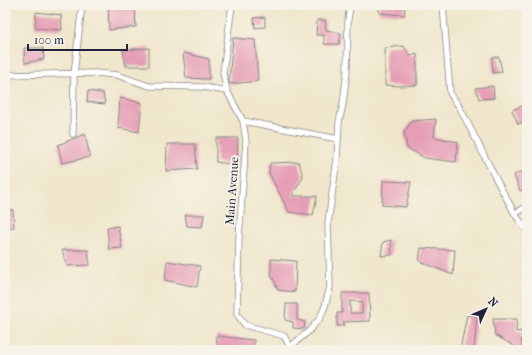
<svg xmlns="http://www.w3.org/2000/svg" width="532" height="355" font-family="'IM FELL French Canon',serif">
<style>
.building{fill:#e69eb6;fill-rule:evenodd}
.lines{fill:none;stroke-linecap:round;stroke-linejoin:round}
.street-casing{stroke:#888483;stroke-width:7}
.street{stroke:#fff;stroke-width:5.5}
.labels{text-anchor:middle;stroke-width:4;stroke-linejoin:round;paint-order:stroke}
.street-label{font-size:12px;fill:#22223b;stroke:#f7f3e8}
</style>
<rect width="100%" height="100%" fill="#f7f3e8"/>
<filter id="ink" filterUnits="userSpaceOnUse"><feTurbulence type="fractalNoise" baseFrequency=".025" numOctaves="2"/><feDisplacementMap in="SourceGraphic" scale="8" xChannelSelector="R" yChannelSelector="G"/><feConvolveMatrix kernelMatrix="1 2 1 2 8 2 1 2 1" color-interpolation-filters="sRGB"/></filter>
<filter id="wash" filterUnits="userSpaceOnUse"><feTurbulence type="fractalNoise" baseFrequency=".012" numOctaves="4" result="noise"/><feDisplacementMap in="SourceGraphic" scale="16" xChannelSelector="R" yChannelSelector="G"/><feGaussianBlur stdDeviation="0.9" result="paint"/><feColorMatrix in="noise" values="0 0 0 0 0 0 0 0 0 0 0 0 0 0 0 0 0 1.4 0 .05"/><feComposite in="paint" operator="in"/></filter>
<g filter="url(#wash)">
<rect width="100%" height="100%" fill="#efe6cb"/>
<g id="blocks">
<path class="building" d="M108,5H135L136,27L109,30Z
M379,5H404L405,15L379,13Z
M36,12L61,15L62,30L35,28Z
M265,17V27L255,28L254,18Z
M317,20H325L326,30L341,33L339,44H324V35H316Z
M233,38L255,40L258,81L230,84L229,81Z
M404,46L410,56L417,54V85L401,86L385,85V48Z
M24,48H43L44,59L25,63Z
M149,48V66H126L123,50Z
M183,53L209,59V79L186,78Z
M492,57H499L502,72L493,73Z
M493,86L494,98L479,99L475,88Z
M88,91L103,93L105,104L87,102Z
M120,98L142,103L139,132L118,128Z
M527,104V120L518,124L512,110Z
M436,119L434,137L458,142L456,162L425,158L407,148L404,132L412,121Z
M85,134L90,157L62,163L58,145Z
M216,138H238L237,165L216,162Z
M167,144H195L197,169L166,171Z
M299,162L303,177L292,196H317L313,215L289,212L269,173L270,163Z
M526,170L527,188L520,191L514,175Z
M383,181L411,182L406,207L382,205Z
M6,210H13L14,227L8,228Z
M185,215H204L202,227L187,226Z
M118,226L122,248L109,249L107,228Z
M391,240L392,255L381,256L383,242Z
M421,248L455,250L453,275L419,261Z
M62,250H88L90,265L67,266Z
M271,259L296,261L295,292L278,290L271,274Z
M167,261L200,266L197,287L165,280Z
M342,293H369L370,321L343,322L344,326H337V313H342ZM350,301L362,302V313H350Z
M286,304H297V320L305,322L304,329L293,328V322L285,320Z
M467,315H477L474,350H460Z
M493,319H517L516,332L522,331L521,350L495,335Z
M216,336L254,340V350H218Z"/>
</g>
</g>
<g filter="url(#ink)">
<use href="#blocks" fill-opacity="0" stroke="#888483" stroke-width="1"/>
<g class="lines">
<g class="street-casing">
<path id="street" d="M232,5L223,73L227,91L243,121L246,141L239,237L237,314L245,325L284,336L290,347V350
M443,5L450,93L460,108L496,179L515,214L527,231
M5,75L95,73L117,75L149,86L203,87L227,91
M243,121L338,139
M73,134L74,74L82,5
M515,214L527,206
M290,347L309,331L320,318L325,306L330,287L328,223L337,159L339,122L343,104L347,71L348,20L350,5"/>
</g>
<use href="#street" class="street"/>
</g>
</g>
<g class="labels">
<g class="street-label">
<text transform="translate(232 191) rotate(-86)" y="4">Main Avenue</text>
</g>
</g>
<rect width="532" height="355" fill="none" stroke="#f7f3e8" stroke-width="20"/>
<g transform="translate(486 309) rotate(46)" stroke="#f7f3e8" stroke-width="3" paint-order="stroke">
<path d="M0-3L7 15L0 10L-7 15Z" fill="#22223b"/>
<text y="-6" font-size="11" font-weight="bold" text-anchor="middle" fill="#22223b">N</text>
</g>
<path d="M28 44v6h99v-6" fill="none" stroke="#22223b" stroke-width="2"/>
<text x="34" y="44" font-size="12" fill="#22223b" stroke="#f7f3e8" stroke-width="3" paint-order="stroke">100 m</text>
</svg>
